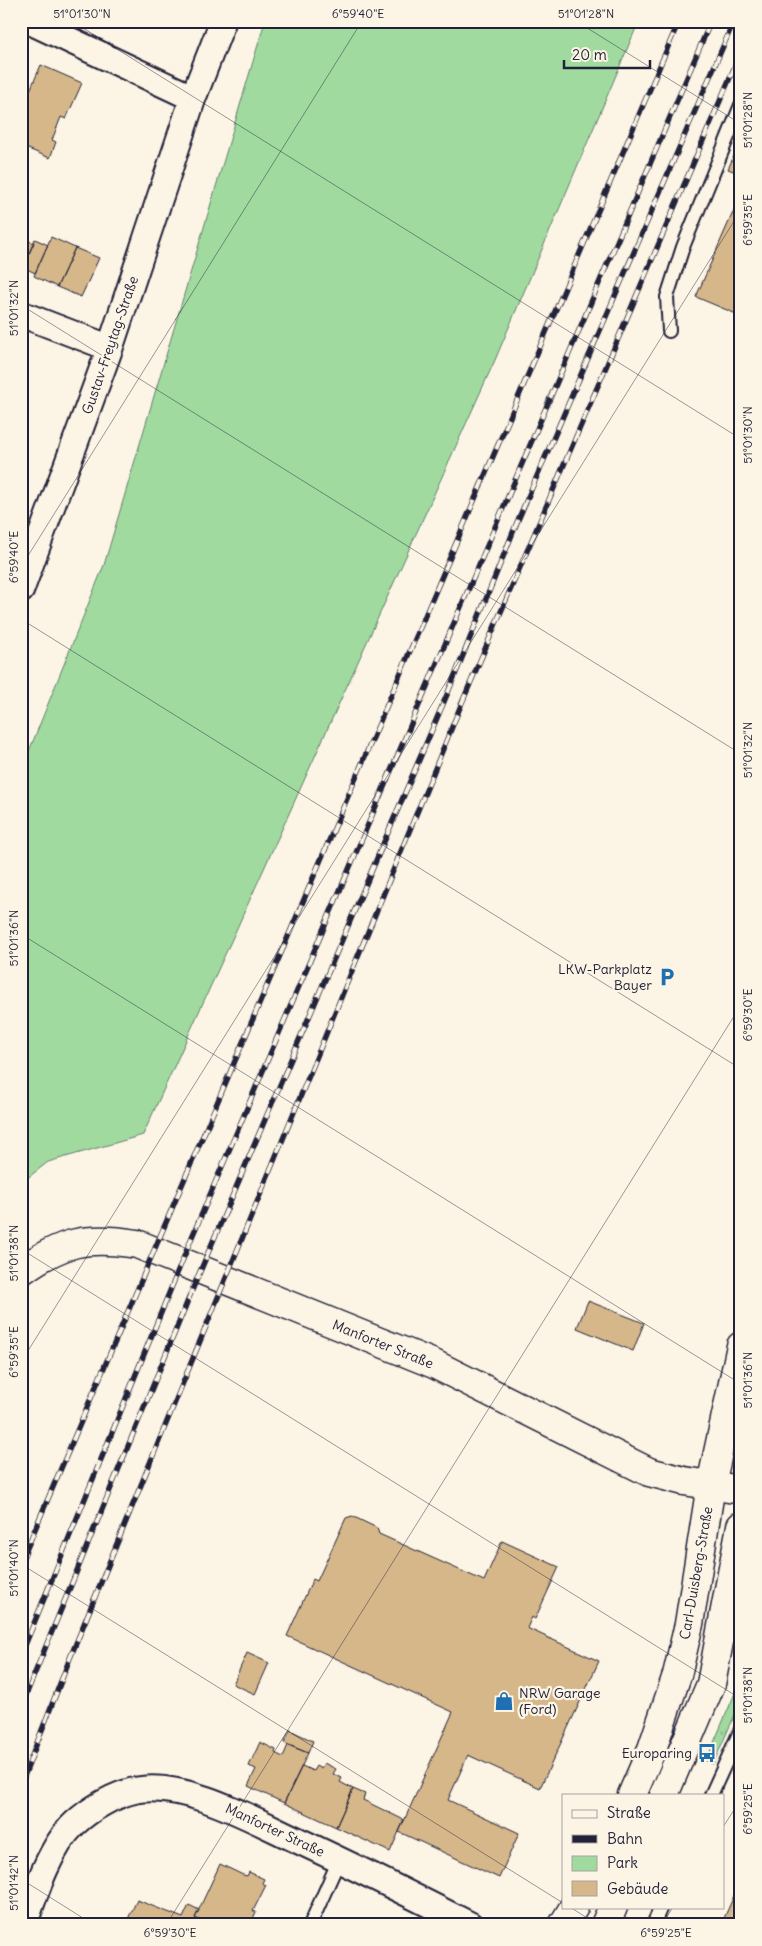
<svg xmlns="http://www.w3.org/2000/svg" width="762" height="1946" font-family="Delius,sans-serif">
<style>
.grass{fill:url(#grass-tufts);stroke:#627e6d}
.green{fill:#a1da9f;stroke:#627e6d}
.building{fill:#d6b789;stroke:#22223b}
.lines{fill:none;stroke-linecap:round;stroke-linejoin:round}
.service-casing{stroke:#22223b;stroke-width:16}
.minor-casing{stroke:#22223b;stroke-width:29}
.tertiary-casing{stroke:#22223b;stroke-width:31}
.service{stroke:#fcf5e5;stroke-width:12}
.minor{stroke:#fcf5e5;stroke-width:25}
.tertiary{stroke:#fcf5e5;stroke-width:28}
.rail-casing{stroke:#22223b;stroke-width:5.5}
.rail{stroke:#fcf5e5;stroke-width:4;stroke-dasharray:11;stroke-linecap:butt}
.ticks{fill:none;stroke:#22223b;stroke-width:1;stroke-opacity:0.45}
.labels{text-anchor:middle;stroke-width:4.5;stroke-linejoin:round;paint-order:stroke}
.street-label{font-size:14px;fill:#22223b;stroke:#fcf5e5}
.poi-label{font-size:14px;fill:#22223b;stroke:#fcf5e5;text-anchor:end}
.neatline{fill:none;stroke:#22223b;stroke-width:2}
.ticks-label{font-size:12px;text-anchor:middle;fill:#22223b}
</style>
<defs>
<pattern id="grass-tufts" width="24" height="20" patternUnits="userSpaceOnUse" patternTransform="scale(1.25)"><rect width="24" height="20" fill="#a1da9f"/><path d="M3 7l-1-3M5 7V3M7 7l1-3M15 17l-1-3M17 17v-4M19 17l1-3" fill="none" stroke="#8abb8a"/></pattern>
</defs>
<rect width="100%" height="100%" fill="#fcf5e5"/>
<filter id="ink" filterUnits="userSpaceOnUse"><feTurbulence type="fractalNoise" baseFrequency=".02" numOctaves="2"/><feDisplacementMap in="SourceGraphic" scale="10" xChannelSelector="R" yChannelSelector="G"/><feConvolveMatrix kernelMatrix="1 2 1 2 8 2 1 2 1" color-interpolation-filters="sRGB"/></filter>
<g filter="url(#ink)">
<path class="grass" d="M741,1679V1701L713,1764L706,1761Z"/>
<path class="green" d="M265,21H639L495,360L143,1135L48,1162L21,1183V771L104,565Z"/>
<path class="building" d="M21,48L27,50L21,63Z
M41,65L82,83L66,119L61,117L52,140L56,142L50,158L21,146V111Z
M741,140V174L728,169Z
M741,194V316L696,297Z
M21,227L26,229L21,239Z
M51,237L75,248L57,287L34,276Z
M21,238L34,243L21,271Z
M35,239L48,245L35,273L23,267Z
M75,248L99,258L81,297L57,287Z
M588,1301L644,1323L633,1351L577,1328Z
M352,1516L377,1528L379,1534L484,1581L502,1541L559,1567L535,1619L532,1617L527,1628L599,1661L540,1788L468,1755L448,1800L519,1833L499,1878L399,1832L453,1712L287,1636L313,1579L317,1581L346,1518Z
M247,1653L269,1663L255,1694L233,1684Z
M290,1730L313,1741L308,1753L284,1743Z
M260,1742L276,1750L275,1753L283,1757L288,1745L308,1753L284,1803L248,1786L256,1769L249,1766Z
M324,1763L336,1769L333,1774L342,1778L340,1782L353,1789L336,1827L284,1803L302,1766L313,1771L316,1766L321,1769Z
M353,1789L365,1794L363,1800L404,1820L390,1852L336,1827Z
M220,1864L243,1875L247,1876L249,1872L264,1879L262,1883L266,1885L253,1911L256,1912L250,1925H223L212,1920L209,1925L195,1918Z
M741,1880V1925H721Z
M137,1900L183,1918L189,1905L199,1910L195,1918L209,1925H131L126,1923Z
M212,1920L223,1925H209Z"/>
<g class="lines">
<g class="service-casing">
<path id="service" d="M669,331L667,297L683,247L741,105
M711,1795L741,1729
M310,1925L339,1860
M653,1925L661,1907"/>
</g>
<g class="minor-casing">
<path id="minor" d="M29,21L193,98
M21,314L110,348
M21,590L110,348L193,98L223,21
M24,1925C35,1893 50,1847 74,1824C90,1809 115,1794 137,1790C185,1781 254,1820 297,1840C355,1867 413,1896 470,1925"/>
</g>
<g class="tertiary-casing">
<path id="tertiary" d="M21,1271C62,1241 87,1236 137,1244L434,1364L649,1472L684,1481L741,1490
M632,1795L652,1749L677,1675L689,1624L711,1485L741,1346
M664,1795L711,1684L741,1526
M563,1925L574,1907
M605,1925L613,1907"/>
</g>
<use href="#service" class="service"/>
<use href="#minor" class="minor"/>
<use href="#tertiary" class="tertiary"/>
<g class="rail-casing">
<path id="rail" d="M21,1562L679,21
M21,1655L192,1237L711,21
M21,1707L193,1288L449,690L518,520L734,21
M21,1784L70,1658L461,705L741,52"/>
</g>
<use href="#rail" class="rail"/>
</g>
</g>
<path class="ticks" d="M72,21L741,439M576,21L741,124M21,305L741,754M21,567L362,21M21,619L741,1069M21,934L741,1384M21,1249L741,1699M21,1362L741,210M21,1564L563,1903M723,1827L741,1799M21,1879L94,1925M570,1907L598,1925M166,1925L741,1005M662,1925L673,1907"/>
<defs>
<g id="parking-bare" transform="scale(1.5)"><path d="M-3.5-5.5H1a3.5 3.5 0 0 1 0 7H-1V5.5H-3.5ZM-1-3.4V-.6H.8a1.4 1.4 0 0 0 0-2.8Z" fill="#1f6fb2" stroke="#fcf5e5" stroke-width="2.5" paint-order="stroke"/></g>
<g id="shop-bare" transform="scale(1.5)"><path d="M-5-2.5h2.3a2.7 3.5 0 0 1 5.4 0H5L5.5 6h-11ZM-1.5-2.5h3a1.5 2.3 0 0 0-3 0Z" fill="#1f6fb2" stroke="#fcf5e5" stroke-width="2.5" paint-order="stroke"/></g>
<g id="bus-bare" transform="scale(1.5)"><path d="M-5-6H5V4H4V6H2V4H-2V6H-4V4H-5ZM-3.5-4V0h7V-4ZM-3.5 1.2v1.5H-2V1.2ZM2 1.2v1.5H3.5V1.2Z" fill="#1f6fb2" stroke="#fcf5e5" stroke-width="2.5" paint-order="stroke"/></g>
</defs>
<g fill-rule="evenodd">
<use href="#parking-bare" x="667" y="977"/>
<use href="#shop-bare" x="504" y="1701"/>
<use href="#bus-bare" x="707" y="1753"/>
</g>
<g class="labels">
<g class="street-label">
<text transform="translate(110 345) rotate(-71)" y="5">Gustav-Freytag-Straße</text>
<text transform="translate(383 1344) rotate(22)" y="5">Manforter Straße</text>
<text transform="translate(696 1573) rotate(-80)" y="5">Carl-Duisberg-Straße</text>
<text transform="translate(275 1830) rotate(25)" y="5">Manforter Straße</text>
</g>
<g class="poi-label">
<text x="652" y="974">LKW-Parkplatz<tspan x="652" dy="16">Bayer</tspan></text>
<text x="519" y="1698" text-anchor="start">NRW Garage<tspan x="519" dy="16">(Ford)</tspan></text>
<text x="692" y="1758">Europaring</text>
</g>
</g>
<rect width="762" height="1946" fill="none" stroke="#fcf5e5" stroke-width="55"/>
<rect x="562" y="1794" width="162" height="115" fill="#fcf5e5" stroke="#a5a1a1"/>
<rect x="572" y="1810" width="25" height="8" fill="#fcf5e5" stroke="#a5a1a1"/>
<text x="607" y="1818" font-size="15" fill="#22223b">Straße</text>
<rect x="572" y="1835" width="25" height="8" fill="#22223b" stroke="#a5a1a1"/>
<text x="607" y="1844" font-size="15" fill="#22223b">Bahn</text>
<rect x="572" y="1856" width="25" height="15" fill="#a1da9f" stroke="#a5a1a1"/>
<text x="607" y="1868" font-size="15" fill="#22223b">Park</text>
<rect x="572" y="1881" width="25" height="15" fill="#d6b789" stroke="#a5a1a1"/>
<text x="607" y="1894" font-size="15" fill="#22223b">Gebäude</text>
<path d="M564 60v8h86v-8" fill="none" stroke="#22223b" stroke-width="2.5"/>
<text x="572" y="60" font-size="15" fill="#22223b" stroke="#fcf5e5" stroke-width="4" paint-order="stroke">20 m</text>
<rect x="28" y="28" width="706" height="1890" class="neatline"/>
<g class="ticks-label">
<text x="82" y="18">51°01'30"N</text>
<text x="358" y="18">6°59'40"E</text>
<text x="586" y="18">51°01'28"N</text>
<text transform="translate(748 120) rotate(-90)" y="4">51°01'28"N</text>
<text transform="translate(748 220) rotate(-90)" y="4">6°59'35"E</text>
<text transform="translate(14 308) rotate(-90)" y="4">51°01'32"N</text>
<text transform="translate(748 435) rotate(-90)" y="4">51°01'30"N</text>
<text transform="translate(14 557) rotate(-90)" y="4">6°59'40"E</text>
<text transform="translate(748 750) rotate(-90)" y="4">51°01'32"N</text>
<text transform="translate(14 938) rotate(-90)" y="4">51°01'36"N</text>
<text transform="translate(748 1015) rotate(-90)" y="4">6°59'30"E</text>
<text transform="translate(14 1253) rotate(-90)" y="4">51°01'38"N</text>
<text transform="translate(14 1352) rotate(-90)" y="4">6°59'35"E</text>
<text transform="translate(748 1380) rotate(-90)" y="4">51°01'36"N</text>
<text transform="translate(14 1568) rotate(-90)" y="4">51°01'40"N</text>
<text transform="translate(748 1695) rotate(-90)" y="4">51°01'38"N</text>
<text transform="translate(748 1809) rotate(-90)" y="4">6°59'25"E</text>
<text transform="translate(14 1883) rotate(-90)" y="4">51°01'42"N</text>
<text x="170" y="1937">6°59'30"E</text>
<text x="666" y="1937">6°59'25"E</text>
</g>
</svg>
